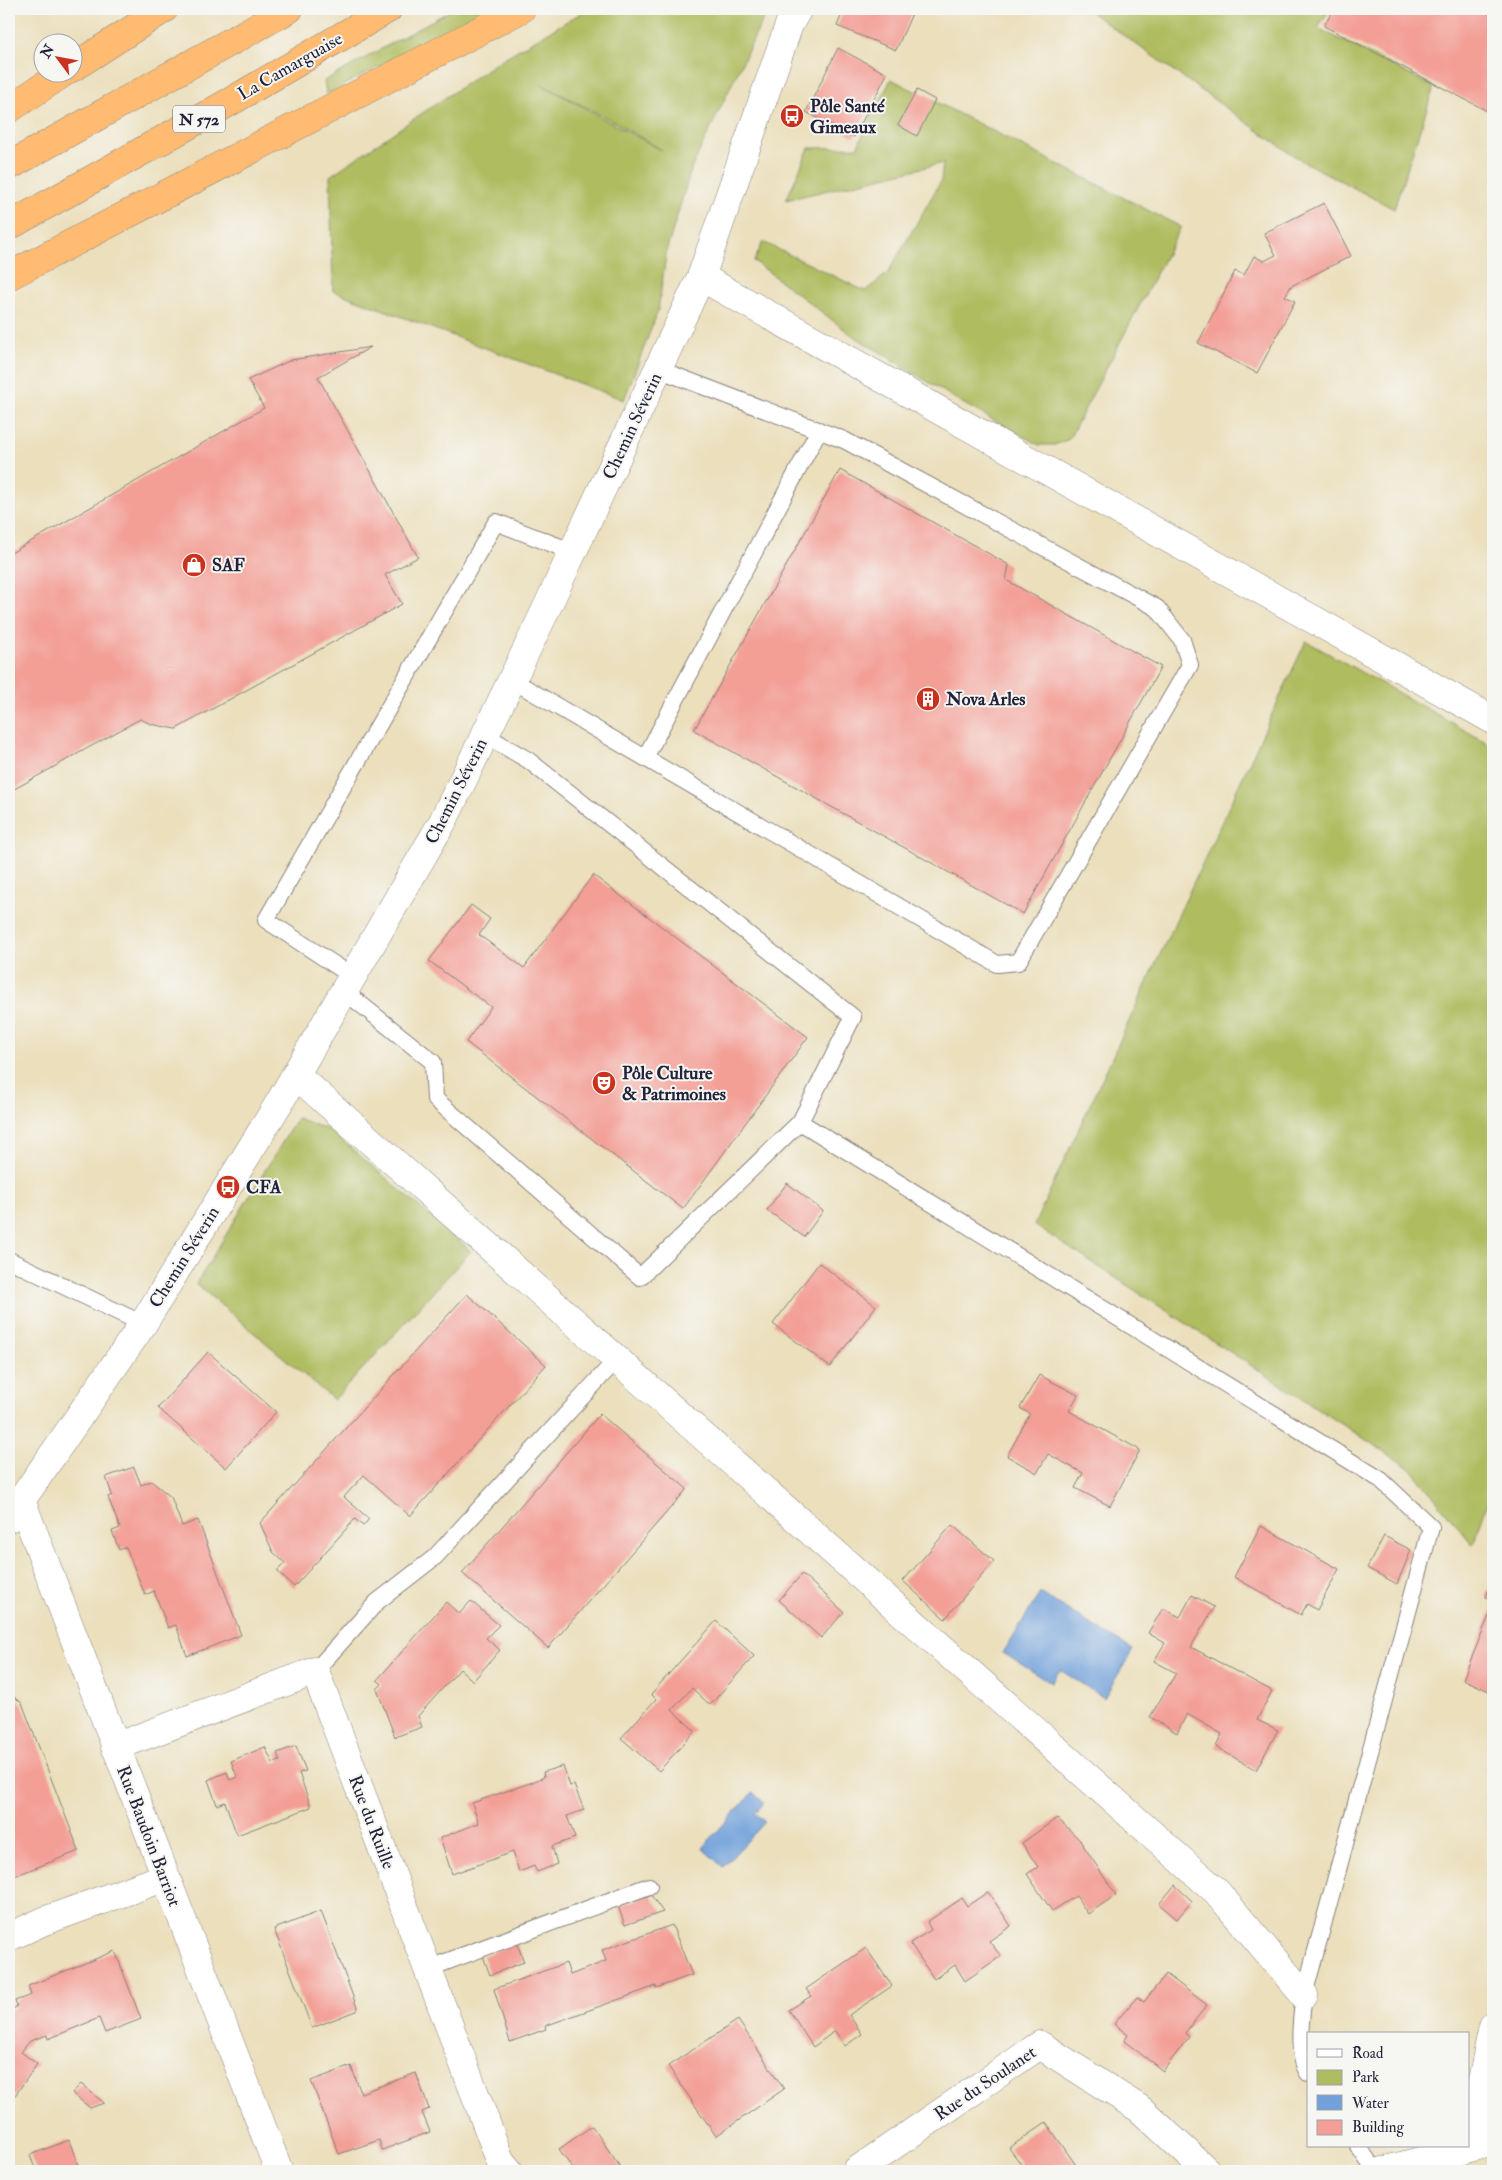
<svg xmlns="http://www.w3.org/2000/svg" width="1502" height="2180" font-family="'IM FELL Double Pica',serif">
<style>
.green{fill:#afbc5f;stroke:#686f4d;fill-rule:evenodd}
.water{fill:#71a0da;stroke:#4a618a}
.building{fill:#f39f96}
.lines{fill:none;stroke-linecap:round;stroke-linejoin:round}
.service-casing{stroke:#86807c;stroke-width:18}
.minor-casing{stroke:#86807c;stroke-width:29}
.trunk-casing{stroke:#86807c;stroke-width:29}
.service{stroke:#fff;stroke-width:16}
.minor{stroke:#fff;stroke-width:28}
.trunk{stroke:#ffbb71;stroke-width:28}
.labels{text-anchor:middle;stroke-width:4;stroke-linejoin:round;paint-order:stroke}
.shield{fill:#f6f6f2;stroke:#626272;stroke-width:1}
.shield-label{font-size:16px;font-weight:bold;fill:#22223b}
.street-label{font-size:18px;fill:#22223b;stroke:#f6f6f2}
.poi-label{font-size:18px;font-weight:bold;fill:#22223b;stroke:#f6f6f2;text-anchor:start}
</style>
<rect width="100%" height="100%" fill="#f6f6f2"/>
<filter id="ink" filterUnits="userSpaceOnUse"><feTurbulence type="fractalNoise" baseFrequency=".02" numOctaves="2"/><feDisplacementMap in="SourceGraphic" scale="10" xChannelSelector="R" yChannelSelector="G"/><feConvolveMatrix kernelMatrix="1 2 1 2 8 2 1 2 1" color-interpolation-filters="sRGB"/></filter>
<filter id="wash" filterUnits="userSpaceOnUse"><feTurbulence type="fractalNoise" baseFrequency=".0096" numOctaves="4" result="noise"/><feDisplacementMap in="SourceGraphic" scale="20" xChannelSelector="R" yChannelSelector="G"/><feGaussianBlur stdDeviation="1.12" result="paint"/><feColorMatrix in="noise" values="0 0 0 0 0 0 0 0 0 0 0 0 0 0 0 0 0 1.4 0 .05"/><feComposite in="paint" operator="in"/></filter>
<g filter="url(#wash)">
<rect width="100%" height="100%" fill="#ebdfbc"/>
<path class="green" d="M453,9H491L326,94L324,81Z
M588,9H768L692,167L667,249L658,311L624,400L333,291L330,176L499,61ZM541,84L611,120L662,150H661Z
M1086,9H1330L1318,28L1434,87L1394,209L1297,158Z
M891,79L1181,227L1069,439L1055,445H1039L964,404L852,335L754,261L763,242L865,291L888,273L941,181L943,163L786,200L809,148L857,147Z
M1306,641L1493,746V1487L1473,1545L1411,1469L1034,1225Z
M297,1118L331,1131L471,1251L334,1400L196,1284Z"/>
<path class="water" d="M1040,1593L1133,1650L1104,1698L1060,1670L1051,1683L1003,1653Z
M753,1792L764,1803L755,1813L765,1822L723,1867L702,1848Z"/>
<g id="blocks">
<path class="building" d="M844,9H914L896,50L837,26Z
M1334,9H1479L1493,16V114L1324,26Z
M838,48L887,74L854,137L806,112Z
M917,90L935,100L917,136L898,125Z
M1324,203L1351,256L1291,286L1285,296L1295,301L1257,373L1198,343L1235,271L1244,275L1254,256L1264,261L1276,255L1264,233Z
M371,347L318,377L418,557L385,575L402,604L176,729L151,724L140,719L9,792V554L264,408L248,380L291,360Z
M840,470L1009,565L1006,580L1161,667L1023,914L694,730Z
M593,875L808,1037L683,1209L466,1042L491,1007L429,961L471,905L490,919L479,935L524,968Z
M787,1183L823,1211L804,1237L767,1210Z
M819,1263L876,1306L830,1367L773,1324Z
M467,1294L546,1365L410,1516L364,1475L344,1497L369,1519L363,1526L355,1519L294,1587L277,1571L285,1563L273,1552L260,1523Z
M208,1352L276,1412L226,1468L158,1408Z
M1039,1375L1078,1395L1069,1411L1140,1450L1110,1506L1075,1488L1083,1473L1048,1454L1037,1473L1007,1456L1030,1414L1020,1408Z
M600,1414L687,1489L548,1648L462,1573Z
M134,1467L141,1485L151,1481L171,1497L182,1526L198,1520L241,1635L187,1656L176,1625L168,1628L154,1591L145,1595L126,1547L119,1550L112,1531L120,1528L108,1497L112,1495L106,1477Z
M952,1525L994,1561L945,1619L903,1581Z
M1261,1526L1339,1569L1317,1610L1307,1604L1301,1615L1234,1577Z
M1384,1536L1411,1550L1397,1584L1367,1568Z
M802,1574L844,1612L821,1638L779,1600Z
M1493,1579V1600L1486,1597Z
M1192,1595L1214,1607L1191,1647L1272,1691L1257,1720L1278,1730L1256,1770L1216,1747L1222,1734L1187,1714L1177,1733L1150,1717L1176,1673L1154,1661L1165,1643L1148,1633L1163,1608L1180,1617Z
M471,1601L499,1625L486,1638L500,1650L473,1681L460,1669L418,1716L422,1727L395,1737L377,1689L382,1684L377,1680L446,1602L459,1614Z
M1493,1606V1693L1463,1679Z
M716,1621L754,1656L710,1705L692,1688L672,1710L695,1731L659,1771L621,1738L656,1699L651,1694Z
M9,1693L22,1703L79,1851L9,1878Z
M296,1746L306,1771L299,1773L311,1807L237,1835L225,1802L217,1805L208,1780L227,1772L230,1780L237,1777L231,1761L265,1747L273,1763L280,1761L277,1753Z
M563,1766L570,1786L574,1785L584,1810L567,1816L575,1838L552,1846L557,1864L537,1872L534,1866L519,1872L513,1852L452,1874L440,1838L479,1823L472,1803L530,1783L544,1777L543,1772Z
M1057,1818L1079,1839L1116,1895L1088,1914L1076,1896L1052,1911L1027,1874L1038,1867L1022,1843Z
M1175,1885L1192,1901L1177,1919L1159,1904Z
M988,1892L1011,1926L989,1941L1001,1956L965,1981L955,1965L934,1979L910,1943L931,1930L927,1922L962,1898L967,1906Z
M651,1895L663,1912L625,1925L618,1906Z
M321,1911L358,2010L312,2028L274,1929Z
M672,1925L692,1975L656,1988V1986L545,2026L546,2029L510,2042L494,1989L566,1963L570,1975L606,1961L602,1950Z
M517,1943L524,1962L490,1975L483,1956Z
M866,1948L892,1986L849,2015L862,2034L845,2046L835,2031L813,2047L789,2010L811,1996L806,1989Z
M115,1951L141,2019L105,2033L99,2018L48,2039L47,2035L30,2041L21,2052L37,2064L9,2104V2010L17,2007L15,2001L31,1995L28,1986Z
M1166,1974L1207,2005L1185,2033L1189,2037L1163,2071L1124,2041L1128,2035L1114,2024L1137,1997L1144,2002Z
M738,2020L784,2089L716,2136L668,2066Z
M351,2066L361,2093L416,2073L429,2109L422,2112L430,2132L382,2150L379,2140L339,2154L311,2081Z
M81,2084L104,2103L90,2108L72,2093Z
M1046,2122L1080,2171H1010L1021,2164L1009,2148Z
M592,2126L623,2171H574L559,2149Z
M69,2140L80,2171H36L30,2155Z"/>
</g>
</g>
<g filter="url(#ink)">
<use href="#blocks" fill-opacity="0" stroke="#86807c" stroke-width="1"/>
<g class="lines">
<g class="service-casing">
<path id="service" d="M512,680L997,964L1018,962L1190,665L1182,640L1157,608L844,440L658,369
M485,735L528,760L853,1017L800,1122L1381,1480L1431,1527L1304,1995C1301,2017 1296,2055 1308,2073
M646,756L819,430
M352,976L266,920L496,522L573,552
M344,991L433,1062L435,1099L640,1277L800,1122
M9,1260L143,1324
M315,1671L377,1602L435,1557L617,1359
M427,1969L649,1886
M1358,2146L1375,2171"/>
</g>
<g class="minor-casing">
<path id="minor" d="M701,277L1493,720
M296,1075L1216,1891L1304,1995
M21,1500L279,2171
M9,1518L143,1324L279,1103L443,821L541,620L701,277L789,25L798,9
M115,1747L315,1671L500,2160L509,2171
M9,1937L44,1921L166,1877
M1483,2144L1479,2095L1493,2026
M856,2171L1040,2045L1140,2109L1207,2171
M1382,2171L1493,2142"/>
</g>
<g class="trunk-casing">
<path id="trunk" d="M72,68L164,9
M9,109L65,72
M9,166L289,9
M9,226L235,99L388,9
M9,276L521,9"/>
</g>
<use href="#service" class="service"/>
<use href="#minor" class="minor"/>
<use href="#trunk" class="trunk"/>
</g>
</g>
<defs>
<g id="bus-disc" transform="scale(1.25)"><circle r="9.5" fill="#c8321e" stroke="#f6f6f2"/><path d="M-5-6H5V4H4V6H2V4H-2V6H-4V4H-5ZM-3.5-4V0h7V-4ZM-3.5 1.2v1.5H-2V1.2ZM2 1.2v1.5H3.5V1.2Z" fill="#fff"/></g>
<g id="shop-disc" transform="scale(1.25)"><circle r="9.5" fill="#c8321e" stroke="#f6f6f2"/><path d="M-5-2.5h2.3a2.7 3.5 0 0 1 5.4 0H5L5.5 6h-11ZM-1.5-2.5h3a1.5 2.3 0 0 0-3 0Z" fill="#fff"/></g>
<g id="building-disc" transform="scale(1.25)"><circle r="9.5" fill="#c8321e" stroke="#f6f6f2"/><path d="M-4-6H4V6H1V3H-1V6H-4ZM-2.5-4.3h1.7v1.8h-1.7ZM.8-4.3h1.7v1.8H.8ZM-2.5-1h1.7V.8h-1.7ZM.8-1h1.7V.8H.8Z" fill="#fff"/></g>
<g id="theatre-disc" transform="scale(1.25)"><circle r="9.5" fill="#c8321e" stroke="#f6f6f2"/><path d="M-5-5.5Q0-4 5-5.5V0Q5 5 0 6Q-5 5-5 0ZM-3.3-2.5H-1v1.5H-3.3ZM1-2.5H3.3v1.5H1ZM-2.8 1Q0 5.5 2.8 1Z" fill="#fff"/></g>
</defs>
<g fill-rule="evenodd">
<use href="#bus-disc" x="792" y="116"/>
<use href="#shop-disc" x="194" y="565"/>
<use href="#building-disc" x="928" y="699"/>
<use href="#theatre-disc" x="604" y="1083"/>
<use href="#bus-disc" x="228" y="1187"/>
</g>
<g class="labels">
<rect class="shield" x="173" y="105.5" width="52" height="27" rx="4"/>
<g class="shield-label">
<text x="199" y="125">N 572</text>
</g>
<g class="street-label">
<text transform="translate(290 66) rotate(-30)" y="6">La Camarguaise</text>
<text transform="translate(632 426) rotate(-65)" y="6">Chemin Séverin</text>
<text transform="translate(456 791) rotate(-63)" y="6">Chemin Séverin</text>
<text transform="translate(184 1257) rotate(-58)" y="6">Chemin Séverin</text>
<text transform="translate(372 1822) rotate(69)" y="6">Rue du Ruille</text>
<text transform="translate(149 1836) rotate(69)" y="6">Rue Baudoin Barriot</text>
<text transform="translate(985 2083) rotate(-34)" y="6">Rue du Soulanet</text>
</g>
<g class="poi-label">
<text x="810" y="112">Pôle Santé<tspan x="810" dy="21">Gimeaux</tspan></text>
<text x="212" y="571">SAF</text>
<text x="946" y="705">Nova Arles</text>
<text x="622" y="1079">Pôle Culture<tspan x="622" dy="21">&amp; Patrimoines</tspan></text>
<text x="246" y="1193">CFA</text>
</g>
</g>
<rect width="1502" height="2180" fill="none" stroke="#f6f6f2" stroke-width="30"/>
<rect x="1307" y="2032" width="162" height="115" fill="#f6f6f2" stroke="#a1a1a9"/>
<rect x="1317" y="2049" width="25" height="8" fill="#ffffff" stroke="#a1a1a9"/>
<text x="1352" y="2058" font-size="15" fill="#22223b">Road</text>
<rect x="1317" y="2070" width="25" height="15" fill="#afbc5f" stroke="#a1a1a9"/>
<text x="1352" y="2082" font-size="15" fill="#22223b">Park</text>
<rect x="1317" y="2095" width="25" height="15" fill="#71a0da" stroke="#a1a1a9"/>
<text x="1352" y="2108" font-size="15" fill="#22223b">Water</text>
<rect x="1317" y="2120" width="25" height="15" fill="#f39f96" stroke="#a1a1a9"/>
<text x="1352" y="2132" font-size="15" fill="#22223b">Building</text>
<g transform="translate(58 58) rotate(302)"><circle r="24" fill="#f6f6f2" stroke="#a1a1a9"/>
<path d="M0-4L9 19L0 12L-9 19Z" fill="#c8321e"/>
<text y="-8" font-size="14" font-weight="bold" text-anchor="middle" fill="#22223b">N</text>
</g>
</svg>
